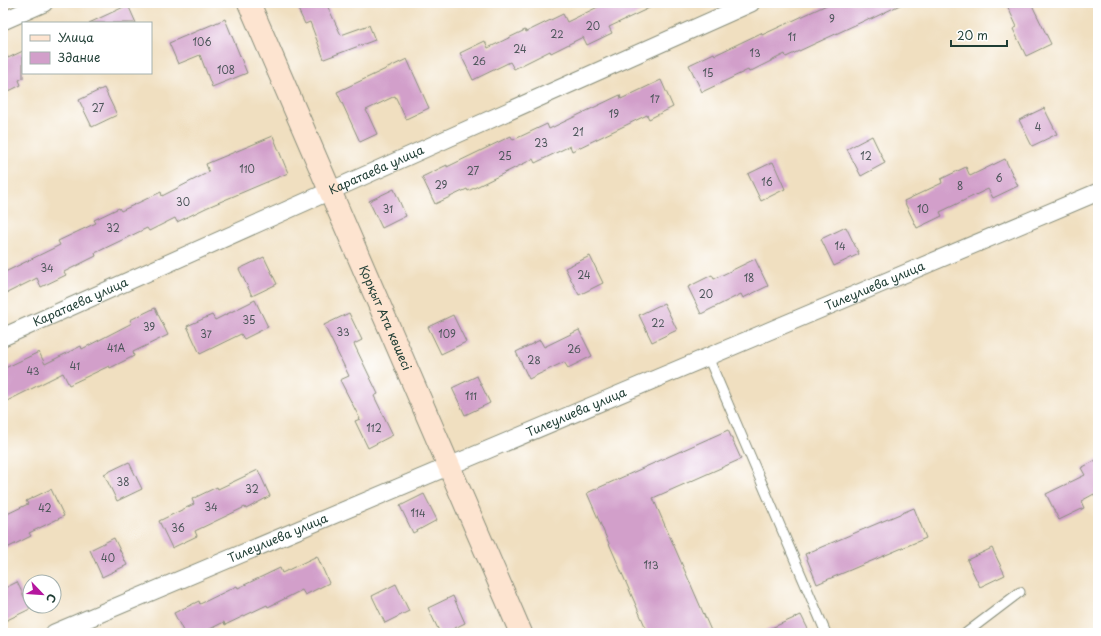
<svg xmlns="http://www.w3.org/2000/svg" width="1101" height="636" font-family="'Playpen Sans',sans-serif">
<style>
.building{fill:#d29fca}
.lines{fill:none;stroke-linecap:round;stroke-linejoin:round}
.lane-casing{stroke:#888e7a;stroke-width:11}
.street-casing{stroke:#888e7a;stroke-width:19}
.secondary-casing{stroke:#888e7a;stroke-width:24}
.lane{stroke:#fff;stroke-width:9}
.street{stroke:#fff;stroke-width:17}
.secondary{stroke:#fde4d0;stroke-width:22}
.labels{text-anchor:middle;stroke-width:3;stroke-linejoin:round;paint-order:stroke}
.number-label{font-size:10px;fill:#4c565a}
.street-label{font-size:12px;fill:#1f3d34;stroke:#fff}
</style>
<rect width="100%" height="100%" fill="#fff"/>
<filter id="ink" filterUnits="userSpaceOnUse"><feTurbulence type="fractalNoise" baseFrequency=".025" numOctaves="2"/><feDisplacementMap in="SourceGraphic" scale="8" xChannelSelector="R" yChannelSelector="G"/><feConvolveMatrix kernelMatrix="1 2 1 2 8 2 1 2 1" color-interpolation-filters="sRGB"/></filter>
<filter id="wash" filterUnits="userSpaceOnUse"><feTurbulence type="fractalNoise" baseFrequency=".012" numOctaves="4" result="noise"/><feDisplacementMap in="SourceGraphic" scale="16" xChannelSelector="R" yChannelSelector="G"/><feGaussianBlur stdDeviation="0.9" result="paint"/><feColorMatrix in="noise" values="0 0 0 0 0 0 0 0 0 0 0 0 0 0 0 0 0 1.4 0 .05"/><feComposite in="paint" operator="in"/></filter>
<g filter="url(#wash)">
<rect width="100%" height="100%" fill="#f0dfc0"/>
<g id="blocks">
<path class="building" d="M295,3H326L341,35L369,25L375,40L324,59L310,22L305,24Z
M606,3H660L609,27L612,33L587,45L583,37L551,53L550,51L514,69L510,62L473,80L460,53L485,41L488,48L525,30L526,32L563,14L567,22Z
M831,3H904L869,20L868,19L786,57L785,54L749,72L748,70L702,92L689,65L714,53L715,55L761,33L762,35Z
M1006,3H1031L1051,44L1026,56L1013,29L1017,27Z
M128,5L136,23H89Z
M225,19L247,73L212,87L200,55L178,64L169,43Z
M3,47L8,58L23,51V78L19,80L21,85L3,94Z
M407,59L429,108L406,119L395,96L366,110L377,134L360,142L337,92Z
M661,80L673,107L649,119L647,115L572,151L570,146L535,163L533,159L468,191L467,189L435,204L422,177L447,165V167L511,136L513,140L547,124L549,129L620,95L621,99Z
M104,88L117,115L92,127L79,100Z
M1044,108L1057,134L1032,146L1019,120Z
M273,136L288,173L208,207L177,222L175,218L149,231L147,228L95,253L96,256L64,272L66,275L41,287L37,278L3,295V273L60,245L58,241L96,223L94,220L119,208L121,211L161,192L162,196L209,172L206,164Z
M872,136L885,163L861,176L847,149Z
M1005,159L1018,186L993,198L988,189L940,212L942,216L917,228L904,201L942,183L941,179L966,167L970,176Z
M773,162L785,189L761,201L748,174Z
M394,189L406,216L382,228L369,201Z
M846,227L859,254L834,266L821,239Z
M590,256L603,283L579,295L565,268Z
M264,257L277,284L252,296L239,269Z
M755,259L768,286L743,298L741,294L701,314L688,287L712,275L714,279Z
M255,300L268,327L244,339L241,334L200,354L187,326L212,315L215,320Z
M664,303L677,330L652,342L639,315Z
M155,308L168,335L133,352L134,356L110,368L109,366L69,385L63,373L3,403V369L39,352L45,364L81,346L82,349L132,323L130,320Z
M349,313L362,340L354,344L378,394L374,396L393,435L368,448L355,421L360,419L340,380L349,376L324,325Z
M453,315L466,342L441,354L428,327Z
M579,330L592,356L568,368L564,362L529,379L516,352L540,340L544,347Z
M477,376L490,403L465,415L452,388Z
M728,430L741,459L653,498L712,633H648L587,493Z
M1098,459V503L1094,494L1081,501L1084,508L1059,520L1046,494L1085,475L1081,468Z
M129,462L142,489L117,501L104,474Z
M258,470L270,496L246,509L245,507L195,531L197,536L172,548L159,521L194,504L192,499L217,487L218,489Z
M51,489L64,516L29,533L31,536L3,550V516L28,504L26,501Z
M424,494L437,520L413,533L400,506Z
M914,508L926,538L817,584L805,554Z
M114,538L127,565L102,577L90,550Z
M992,548L1005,575L980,587L967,560Z
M317,556L329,583L305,595L302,590L268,607L267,605L225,625L224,622L202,633H184L174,613L199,601L200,604L237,586L238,588L280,568L282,573Z
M17,582L30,609L3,622V589Z
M396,584L409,611L385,623L372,596Z
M453,596L465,623L445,633H440L428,608Z
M801,615L810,633H760Z"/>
</g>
</g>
<g filter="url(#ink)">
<use href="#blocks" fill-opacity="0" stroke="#888e7a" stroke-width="1"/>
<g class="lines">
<g class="lane-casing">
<path id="lane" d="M708,357L826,633
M966,633L1020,592"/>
</g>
<g class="street-casing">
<g id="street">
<path d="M3,21L44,3"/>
<path id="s1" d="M3,337L751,3"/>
<path id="s2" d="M54,633L1098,192"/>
</g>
</g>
<g class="secondary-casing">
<g id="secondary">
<path id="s3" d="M249,3L521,633"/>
</g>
</g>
<use href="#lane" class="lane"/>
<use href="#street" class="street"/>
<use href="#secondary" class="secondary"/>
</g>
</g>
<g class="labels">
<g class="number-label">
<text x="832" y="23">9</text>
<text x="593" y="30">20</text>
<text x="557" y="38">22</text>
<text x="792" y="41">11</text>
<text x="202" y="46">106</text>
<text x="520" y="53">24</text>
<text x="755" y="57">13</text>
<text x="479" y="65">26</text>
<text x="226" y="74">108</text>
<text x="708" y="77">15</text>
<text x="655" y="103">17</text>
<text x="98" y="112">27</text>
<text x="614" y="118">19</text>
<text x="1038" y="131">4</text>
<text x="578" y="136">21</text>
<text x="541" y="147">23</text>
<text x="505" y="160">25</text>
<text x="866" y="160">12</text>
<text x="247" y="173">110</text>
<text x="473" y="175">27</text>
<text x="999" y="182">6</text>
<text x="767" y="186">16</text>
<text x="441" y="189">29</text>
<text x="960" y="190">8</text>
<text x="183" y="206">30</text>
<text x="388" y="213">31</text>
<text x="923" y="213">10</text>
<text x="113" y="232">32</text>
<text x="840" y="250">14</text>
<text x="47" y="272">34</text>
<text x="584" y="279">24</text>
<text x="749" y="282">18</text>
<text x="706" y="298">20</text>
<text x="249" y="324">35</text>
<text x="658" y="327">22</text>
<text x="149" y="331">39</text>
<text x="343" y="336">33</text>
<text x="206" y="338">37</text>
<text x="447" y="338">109</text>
<text x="116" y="352">41А</text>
<text x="574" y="353">26</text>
<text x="534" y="364">28</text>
<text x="75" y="370">41</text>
<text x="33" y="375">43</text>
<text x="471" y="400">111</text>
<text x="374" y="432">112</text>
<text x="123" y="486">38</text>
<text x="252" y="493">32</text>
<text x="211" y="511">34</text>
<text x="45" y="512">42</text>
<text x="418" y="517">114</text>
<text x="178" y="532">36</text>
<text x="108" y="562">40</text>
<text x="651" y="569">113</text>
</g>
<g class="street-label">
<text dy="4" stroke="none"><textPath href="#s1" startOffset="409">Каратаева улица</textPath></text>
<text dy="4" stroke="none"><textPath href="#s2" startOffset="891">Тилеулиева улица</textPath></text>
<text dy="4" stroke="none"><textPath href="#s1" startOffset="85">Каратаева улица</textPath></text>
<text dy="4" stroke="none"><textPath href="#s3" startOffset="343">Қорқыт Ата көшесі</textPath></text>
<text dy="4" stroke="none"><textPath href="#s2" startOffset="567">Тилеулиева улица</textPath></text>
<text dy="4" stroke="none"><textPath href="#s2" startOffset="243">Тилеулиева улица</textPath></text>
</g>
</g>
<rect width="1101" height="636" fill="none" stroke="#fff" stroke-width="16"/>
<rect x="22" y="22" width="130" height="52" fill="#ffffff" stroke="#a5b1ae"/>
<rect x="30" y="35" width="20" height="6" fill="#fde4d0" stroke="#a5b1ae"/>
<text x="58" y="42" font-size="12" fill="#1f3d34">Улица</text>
<rect x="30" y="52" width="20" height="12" fill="#d29fca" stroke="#a5b1ae"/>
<text x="58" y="62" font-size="12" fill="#1f3d34">Здание</text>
<g transform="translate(42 594) rotate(115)"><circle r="19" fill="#ffffff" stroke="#a5b1ae"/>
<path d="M0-3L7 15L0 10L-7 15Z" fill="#b5179e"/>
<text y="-6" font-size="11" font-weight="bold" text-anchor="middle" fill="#1f3d34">С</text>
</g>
<path d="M951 40v6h56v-6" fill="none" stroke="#1f3d34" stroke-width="2"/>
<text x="957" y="40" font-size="12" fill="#1f3d34" stroke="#ffffff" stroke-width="3" paint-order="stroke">20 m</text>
</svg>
